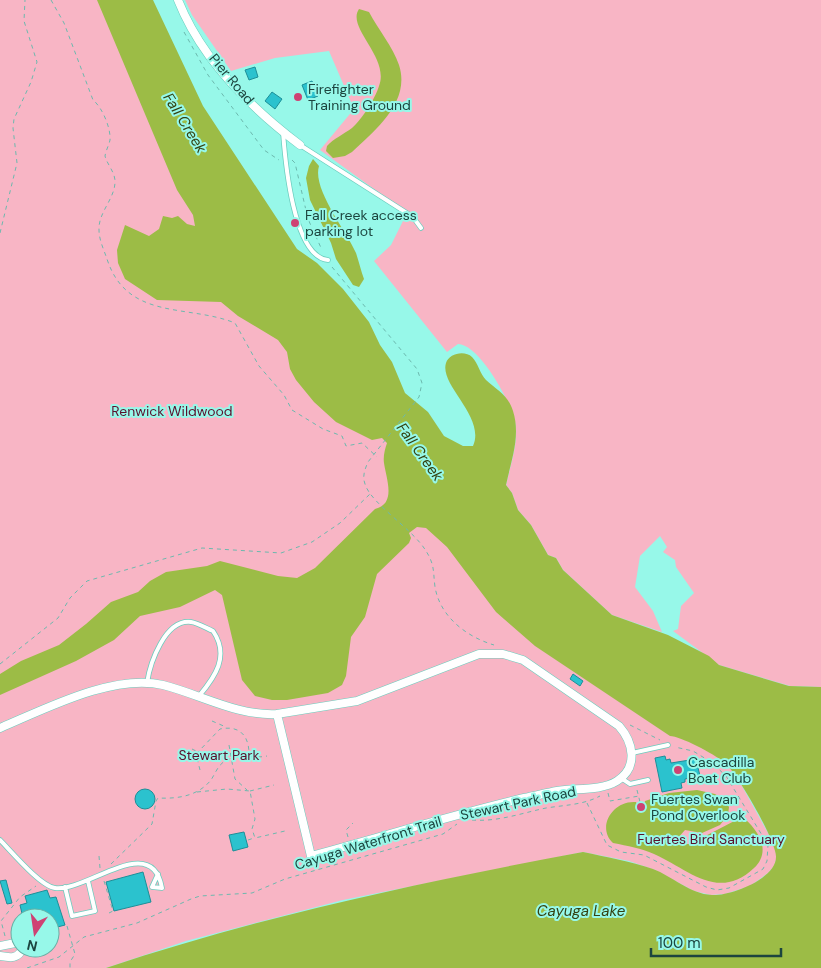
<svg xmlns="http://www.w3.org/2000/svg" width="821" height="968" font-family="'DM Sans',sans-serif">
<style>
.green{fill:#f8b5c5;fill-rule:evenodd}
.water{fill:#9cbc46}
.building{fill:#2bc2ce;stroke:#1d8f98}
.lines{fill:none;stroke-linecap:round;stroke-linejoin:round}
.lane-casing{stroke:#6bcdbe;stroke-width:5.5}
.street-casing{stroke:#6bcdbe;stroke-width:9}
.path{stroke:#6cb9ae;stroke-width:1;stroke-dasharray:4 4;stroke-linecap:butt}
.lane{stroke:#fff;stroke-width:4}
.street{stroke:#fff;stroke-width:8}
.poi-dot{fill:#ce4273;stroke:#97f8e9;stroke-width:2}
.labels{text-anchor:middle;stroke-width:4;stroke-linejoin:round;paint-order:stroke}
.street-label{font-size:14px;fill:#1c453f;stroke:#97f8e9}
.poi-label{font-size:14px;fill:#1c453f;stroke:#97f8e9;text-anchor:start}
.park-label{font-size:14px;fill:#5a112d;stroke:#97f8e9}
.water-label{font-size:15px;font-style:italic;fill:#344111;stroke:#97f8e9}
</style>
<rect width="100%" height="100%" fill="#97f8e9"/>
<path class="green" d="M0,0H126L459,508L763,730L738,779L773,842L777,857L774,866L768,873L750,886L725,894L711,895L694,891L655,870L629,861L583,852L343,900L186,941L106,968H0ZM20,918H50V948H20Z
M185,0H821V687L790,686L719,665L673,631L678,629L681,606L694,593L676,567L675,560L663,552L667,547L660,536L640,556L635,587L653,611L662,632L612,615L563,570L556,558L548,555L531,525L518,510L512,493L506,485C510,467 517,447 516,428C515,408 480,344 458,344L447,352L374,261L391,245L407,213L320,150L354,109L329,51L275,58L231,71L192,15Z"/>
<path class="water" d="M97,0H153L203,106L297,249L317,263L343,289L369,322L380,345L392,362L405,393L428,412L444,436L463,446H473C486,417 439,385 446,363C449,353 465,350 472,357C478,363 480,374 486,380C497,390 508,395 513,411C521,436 511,461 506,485L512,493L518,510L531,525L548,555L556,558L563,570L612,615L668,635L709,656L719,665L789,686L821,687V968H106C262,916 421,882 583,852C606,857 630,861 653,869C672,876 690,894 712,895C730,896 776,879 776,857C777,842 736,771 724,762C714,754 680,736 670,736L535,646L496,612L447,547L426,528L417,527L409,533L411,538L409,543L377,574L365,617L351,637L346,676L342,685L328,693L287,700H272L255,696L242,680L222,595L215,590L180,607L140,616L114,640L76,661L0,695V674L21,661L59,645L86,624L111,602L138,592L150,581L166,572L207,566L220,561L278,576L297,578L315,568L375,509C397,504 386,478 384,463C383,456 385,449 387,443L382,438L372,440L336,422L314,402L296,380L290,369L287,352L278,340L238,316L221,302L157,300L125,279L118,263L117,250L125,225L149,236L159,229L163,216L172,218L178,216L187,224L195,226L193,215L177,190Z
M359,9L369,12C378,29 393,47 399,65C411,102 375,130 352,152L345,156L333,158L326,151L327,146C333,139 344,134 352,128C362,119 375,99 379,86C390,57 346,28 359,9Z
M313,159L319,166C312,189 346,230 356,253C359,262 361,271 364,279L359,287L353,285L336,259L331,243L310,200L306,178L309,166Z
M697,790L715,794L724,800L729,807L728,815L720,825L702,833L685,830L677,839L678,844H690L742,817C750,822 760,835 762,844C764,853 761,862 754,868C718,902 688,869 654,854C641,848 628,846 613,843C596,827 613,800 636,802L639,809L643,808L645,801L669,793Z"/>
<path class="building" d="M255,67L258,77L249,80L245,70Z
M312,81L318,96L308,100L302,85Z
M272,92L282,99L275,109L265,101Z
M573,674L583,681L580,686L570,679Z
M665,756L666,760L670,759L671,763L696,759L700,776L685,779V782L681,783L682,788L662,792L655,758Z
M135 799a10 10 0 1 1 20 0a10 10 0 1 1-20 0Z
M244,832L248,847L233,851L229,835Z
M143,872L151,902L114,911L106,882Z
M6,880L12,903L7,904L0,881Z
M47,890L50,898L56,897L65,925L50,929V918H23L20,905L27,903L25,896Z"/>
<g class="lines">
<g class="lane-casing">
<path id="lane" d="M283,132C285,159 293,257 328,260
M300,145L413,217L421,228
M147,683C150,663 165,619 191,622C198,623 206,628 213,631C230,656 215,677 199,696
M632,753L668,745
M621,778L630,784L648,780
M0,840C11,851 40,886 55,888C87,892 152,831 162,888L152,887L158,874
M65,887L72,916L95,911L88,881"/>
</g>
<g class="street-casing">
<path id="street" d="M178,0C201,58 251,108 300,145
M479,654H503L523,660L619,726C633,742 639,767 617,781C601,791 576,788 557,791C546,793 535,796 524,798C452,815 382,837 311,856L277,714L357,701Z
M0,728C45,709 114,673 163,685C202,695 237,716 277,714
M0,946L20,942
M0,956C11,958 18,959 23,948"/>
</g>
<path class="path" d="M51,0L64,23L93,100C102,107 111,128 110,140C109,145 106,150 105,156C107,164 114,171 115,180C116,198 98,212 99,230C99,240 104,250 107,259C127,321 188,304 235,323L259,366L284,395L292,410L323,429L342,436L346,446L362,443L377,457
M184,32L208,75L264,150L279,160
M292,160L295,163L308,219L322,250
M0,233L17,163L13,128L14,119L31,82L37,62L24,21L25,0
M332,267L417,369L422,383L419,397L368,462C365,469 362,476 365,484C371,504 413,529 426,551C435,565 433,572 435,587C440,617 467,637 494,645
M0,664L58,618L70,598L87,581L202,548L281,553L312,542L340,523L370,494
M212,721L226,727
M630,725L660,740
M229,745L235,779L247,790
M192,749L198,752
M190,757L196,758
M200,770L197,758L198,752L220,729C239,725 249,735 249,754
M637,790L641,806
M250,791L274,785
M197,792L227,789L250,791L255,819L252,829L255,838L285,831
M608,793L610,801L639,796
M587,803L607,845L621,852L644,855L706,887L717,890L729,888L763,869L767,861L768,845L726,776L711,762L693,751L675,747
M472,820C498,822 522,813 546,808C565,805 583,805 600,796
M348,837L346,830L353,823
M248,840L254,838
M99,856L100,868
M111,864L152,824L156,801L158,798C178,799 198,796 211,780C215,774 218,765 225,761C240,753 253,759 267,756
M104,881L113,911L109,913
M67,926L75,954L70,962V968
M5,936L1,921L20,897L36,886
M27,968L59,957L84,937L137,923L191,899L200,896L252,893L285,879L443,834L457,824"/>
<use href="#lane" class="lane"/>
<use href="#street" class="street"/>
</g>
<g class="poi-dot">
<circle cx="298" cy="97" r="5"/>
<circle cx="295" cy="223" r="5"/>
<circle cx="678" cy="770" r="5"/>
<circle cx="641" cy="807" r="5"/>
</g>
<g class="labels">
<g class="street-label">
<text transform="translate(232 79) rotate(50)" y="5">Pier Road</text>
<text transform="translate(518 803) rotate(-12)" y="5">Stewart Park Road</text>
<text transform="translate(368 843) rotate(-17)" y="5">Cayuga Waterfront Trail</text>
</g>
<g class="poi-label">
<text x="308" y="94">Firefighter<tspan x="308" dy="16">Training Ground</tspan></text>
<text x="305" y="220">Fall Creek access<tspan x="305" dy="16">parking lot</tspan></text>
<text x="688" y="767">Cascadilla<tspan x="688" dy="16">Boat Club</tspan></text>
<text x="651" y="804">Fuertes Swan<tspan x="651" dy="16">Pond Overlook</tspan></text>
</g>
<g class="park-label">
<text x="172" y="416">Renwick Wildwood</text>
<text x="219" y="760">Stewart Park</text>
<text x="711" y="844">Fuertes Bird Sanctuary</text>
</g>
<g class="water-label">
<text transform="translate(185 123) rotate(58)" y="5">Fall Creek</text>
<text transform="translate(420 452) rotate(54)" y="5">Fall Creek</text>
<text x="581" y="916">Cayuga Lake</text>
</g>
</g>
<g transform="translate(35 933) rotate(193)"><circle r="24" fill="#97f8e9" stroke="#66b0a5"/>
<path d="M0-4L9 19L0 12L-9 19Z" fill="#ce4273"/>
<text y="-8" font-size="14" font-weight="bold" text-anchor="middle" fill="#1c453f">N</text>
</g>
<path d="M651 948v8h130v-8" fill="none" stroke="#1c453f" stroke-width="2.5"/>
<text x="658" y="948" font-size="15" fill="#1c453f" stroke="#97f8e9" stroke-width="4" paint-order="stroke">100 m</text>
</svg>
